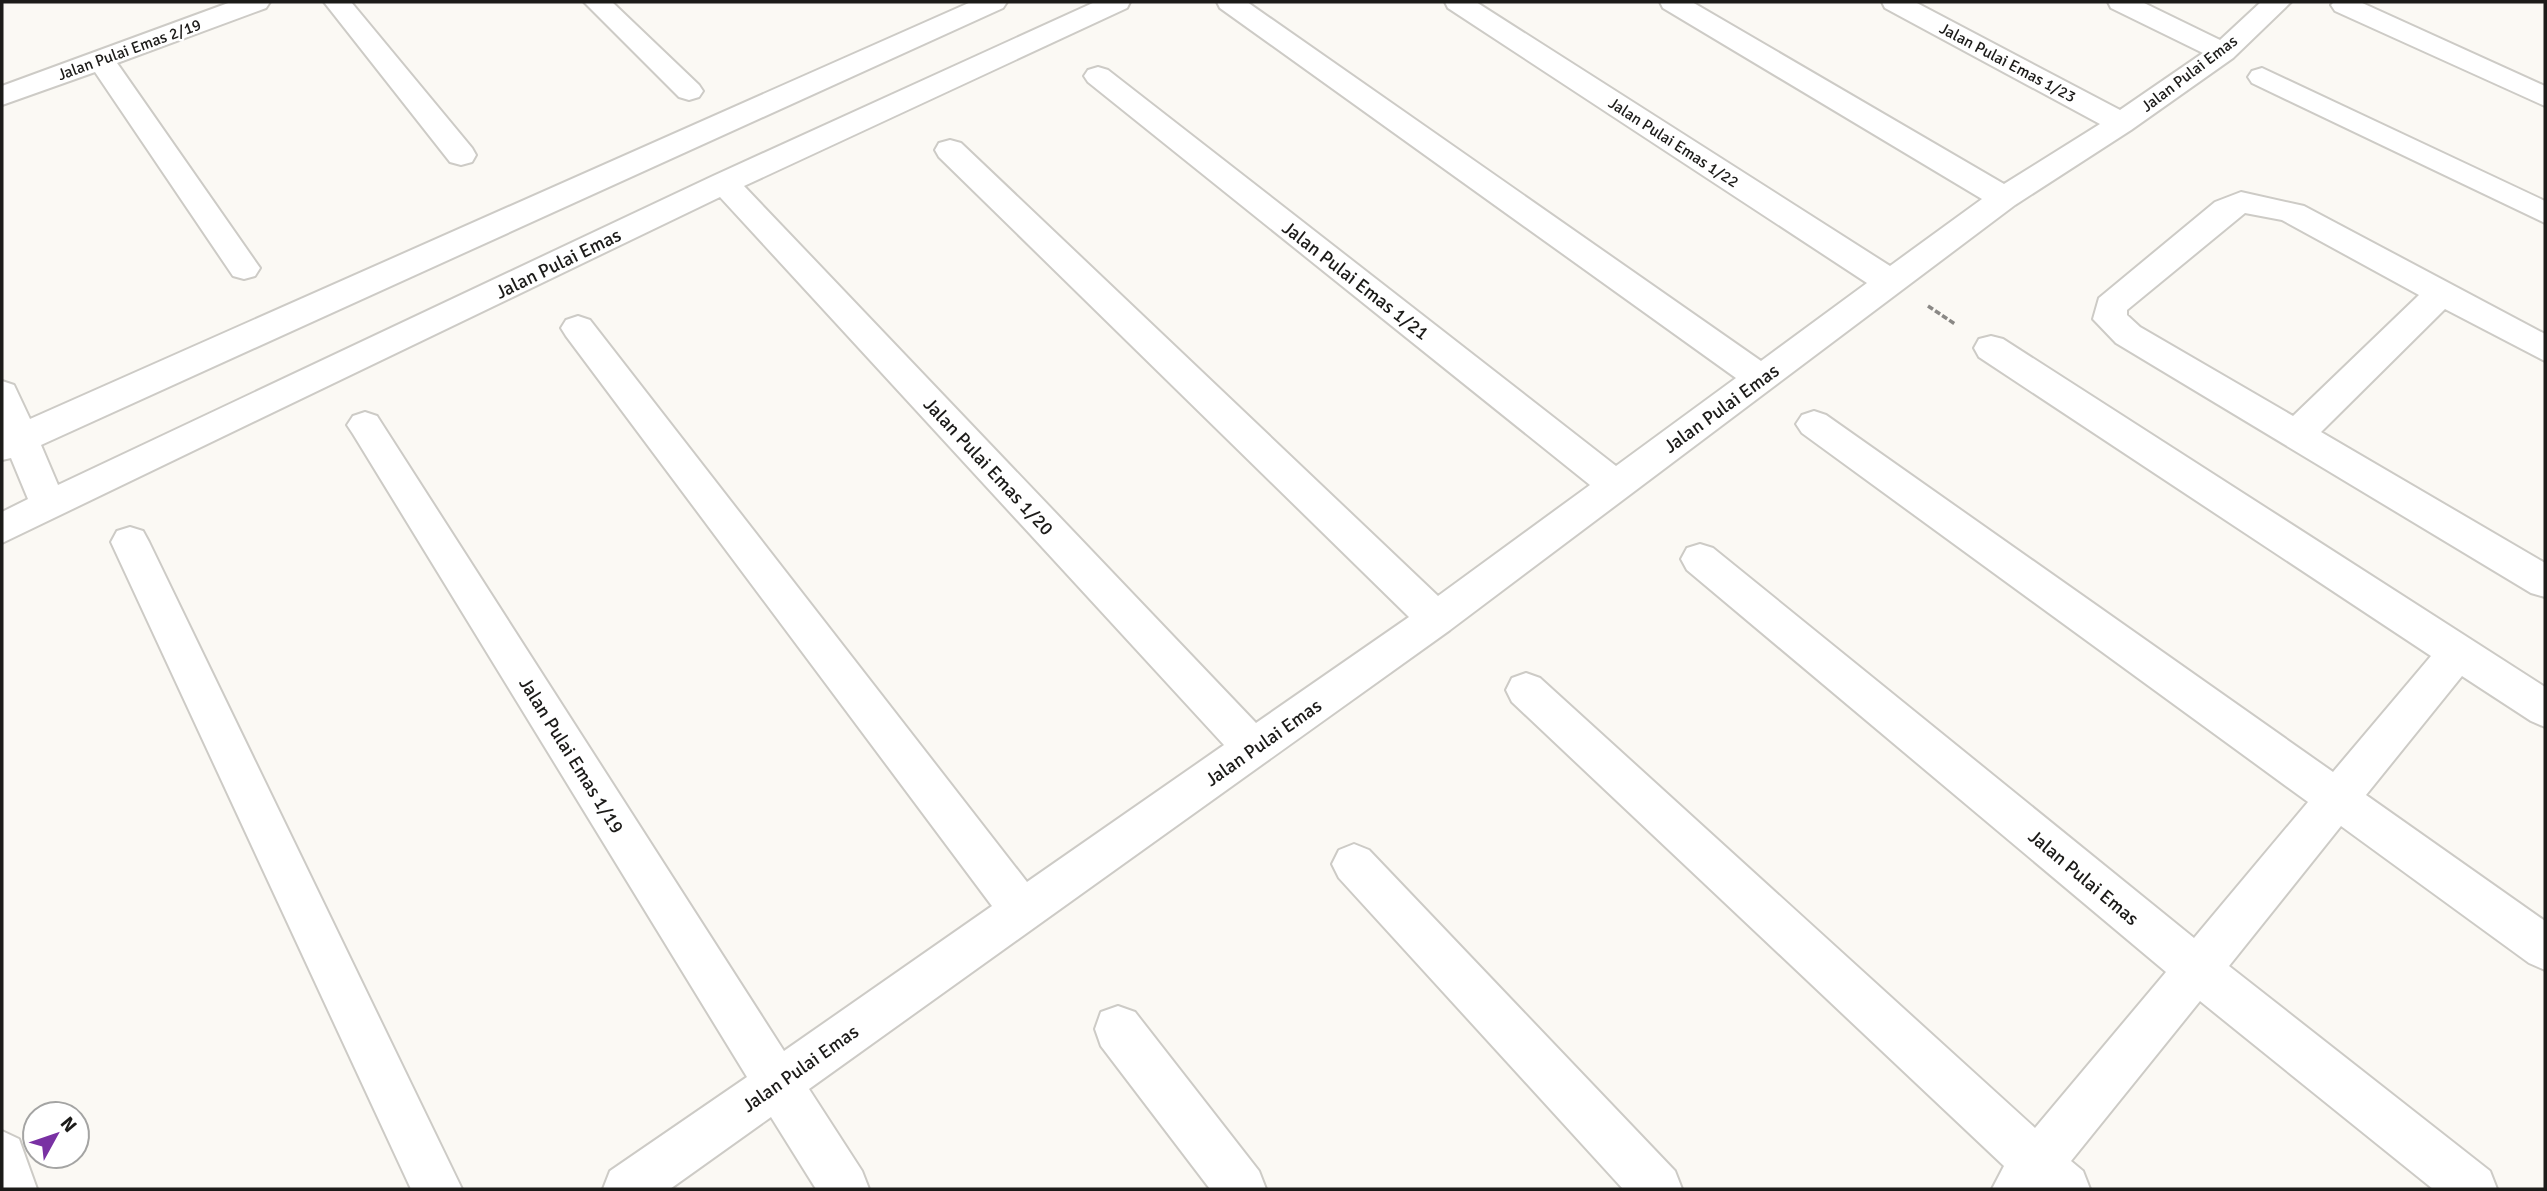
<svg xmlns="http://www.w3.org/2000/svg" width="2547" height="1191" font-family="Signika,sans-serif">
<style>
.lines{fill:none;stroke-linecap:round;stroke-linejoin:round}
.minor-casing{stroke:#cdcbc6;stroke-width:4}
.path{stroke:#8a8885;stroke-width:3.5;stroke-dasharray:6 2.5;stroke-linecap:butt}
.minor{fill:#fff;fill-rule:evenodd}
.labels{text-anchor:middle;stroke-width:5;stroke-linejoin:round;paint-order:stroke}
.far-street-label{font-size:16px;fill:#1c1b19;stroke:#fff}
.street-label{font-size:19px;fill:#1c1b19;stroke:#fff}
</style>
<rect width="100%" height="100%" fill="#fbf9f4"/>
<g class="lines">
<g class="minor-casing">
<path id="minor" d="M231,2H270L266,8L117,63L260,268L255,276L244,279L233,276L95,72L2,105V86Z
M324,2H351L472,148L476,155L472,162L461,165L450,162Z
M584,2H612L699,85L703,91L699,97L689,100L679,97Z
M971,2H1007L1003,8L41,445L58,485L713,176L1095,2H1130L1127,8L744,186L1256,723L1409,617L939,157L935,150L939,143L950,140L961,143L1438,596L1590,485L1088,82L1084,76L1088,70L1098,67L1108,70L1616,466L1736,378L1220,8L1217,2H1247L1761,361L1867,283L1448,8L1445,2H1476L1890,266L1982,199L1663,8L1660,2H1692L2004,184L2100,124L1885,8L1882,2H1915L2120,110L2203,53L2111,8L2108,2H2142L2220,40L2261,2H2291L2233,58L2131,130L2015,205L1450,630L809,1089L862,1171L869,1189H816L771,1117L670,1189H603L610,1171L747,1077L353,434L347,425L353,416L365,412L377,416L784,1051L992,906L566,336L561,328L566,320L578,316L590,320L1027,882L1224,745L720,197L2,543V512L28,499L11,458L2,460V381L14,385L30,419Z
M2334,2H2360L2545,86V106L2335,11L2331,5Z
M2262,68L2545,201V223L2252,83L2248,77L2252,71Z
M2241,192L2304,206L2545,334V361L2445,309L2321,432L2545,563V597L2531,593L2116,343L2093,319L2099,298L2215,202ZM2245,213L2282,220L2419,295L2293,416L2140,327L2127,315V310Z
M1991,336L2003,339L2545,687V727L2531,721L2462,676L2366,795L2545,921V970L2529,963L2341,826L2229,966L2490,1171L2497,1189H2433L2200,1001L2071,1161L2083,1171L2090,1189H1992L2004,1166L1512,702L1506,690L1512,678L1526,673L1540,678L2035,1128L2166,972L1687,570L1681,559L1687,548L1700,544L1713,548L2194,938L2308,802L1802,433L1796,424L1802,415L1814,411L1826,415L2333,772L2431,656L1979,357L1974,348L1979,339Z
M130,527L143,531L149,542L462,1189H411L111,542L117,531Z
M1354,844L1369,850L1675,1171L1682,1189H1623L1339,878L1332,864L1339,850Z
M1118,1006L1135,1012L1259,1171L1266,1189H1210L1101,1046L1095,1029L1101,1012Z
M2,1131L19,1139L37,1189H2Z"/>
</g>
<path class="path" d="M1928,306L1955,324"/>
<use href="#minor" class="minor"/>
</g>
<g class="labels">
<g class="far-street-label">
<text transform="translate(129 49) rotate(-20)" y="6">Jalan Pulai Emas 2/19</text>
<text transform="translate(2008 62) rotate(28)" y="6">Jalan Pulai Emas 1/23</text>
<text transform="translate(2189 73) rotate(-37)" y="6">Jalan Pulai Emas</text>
<text transform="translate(1674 142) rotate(33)" y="6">Jalan Pulai Emas 1/22</text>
</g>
<g class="street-label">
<text transform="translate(558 263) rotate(-26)" y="7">Jalan Pulai Emas</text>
<text transform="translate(1356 280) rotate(38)" y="7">Jalan Pulai Emas 1/21</text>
<text transform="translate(1721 408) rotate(-36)" y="7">Jalan Pulai Emas</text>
<text transform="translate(989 466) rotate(47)" y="7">Jalan Pulai Emas 1/20</text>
<text transform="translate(1263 742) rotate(-35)" y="7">Jalan Pulai Emas</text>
<text transform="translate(572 755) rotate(58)" y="7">Jalan Pulai Emas 1/19</text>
<text transform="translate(2084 877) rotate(40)" y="7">Jalan Pulai Emas</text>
<text transform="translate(800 1068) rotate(-35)" y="7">Jalan Pulai Emas</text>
</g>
</g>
<rect width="2547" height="1191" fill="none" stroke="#1c1b19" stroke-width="7"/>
<g transform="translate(56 1135) rotate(50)"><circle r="33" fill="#ffffff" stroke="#a4a4a3" stroke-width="2"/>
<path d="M0-5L12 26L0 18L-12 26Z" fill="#7931a3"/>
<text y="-10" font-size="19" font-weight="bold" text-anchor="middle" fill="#1c1b19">N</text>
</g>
</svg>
